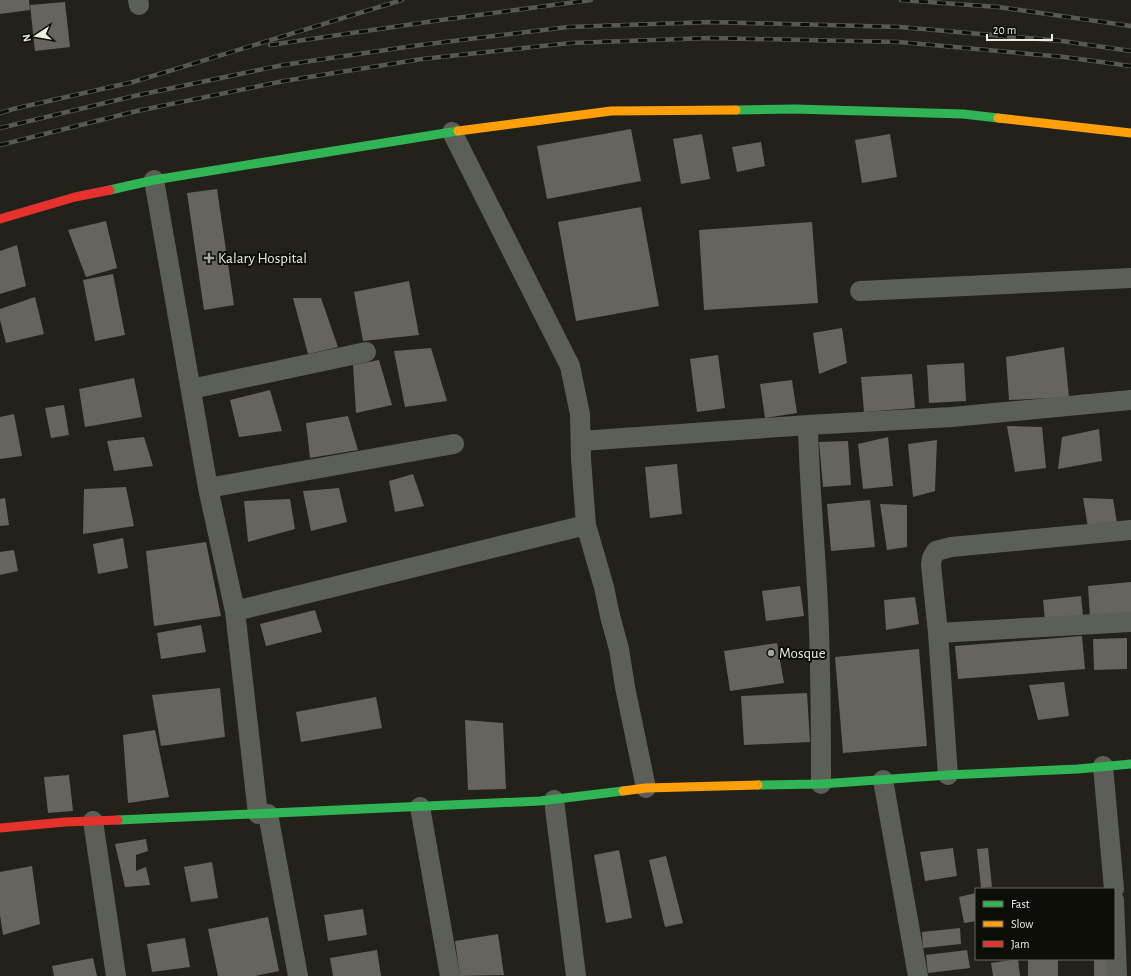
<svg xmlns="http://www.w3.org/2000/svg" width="1131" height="976" font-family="'Alegreya Sans',sans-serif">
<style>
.building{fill:#65645e}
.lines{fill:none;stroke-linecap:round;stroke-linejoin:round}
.street{stroke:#5c5f57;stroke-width:20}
.fast{stroke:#30b455;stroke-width:9}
.slow{stroke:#ff9f0a;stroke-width:9}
.jam{stroke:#e5322d;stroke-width:9}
.rail-casing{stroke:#595954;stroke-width:4.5}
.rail{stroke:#0e0e08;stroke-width:3;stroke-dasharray:9;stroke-linecap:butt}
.poi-dot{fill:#a6a69e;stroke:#0e0e08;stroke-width:1.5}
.labels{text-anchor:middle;stroke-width:4;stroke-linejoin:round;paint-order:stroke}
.poi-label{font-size:15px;fill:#edede4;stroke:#0e0e08;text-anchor:start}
</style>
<rect width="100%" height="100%" fill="#22221b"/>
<path class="building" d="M0,0H29L30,10L0,14Z
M65,2L70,47L35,51L30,5Z
M631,129L641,181L547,199L537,146Z
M702,134L710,179L681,184L673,139Z
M890,134L897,177L862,183L855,140Z
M761,142L765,166L737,172L732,147Z
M217,189L234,305L204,310L187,193Z
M641,207L659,306L576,321L558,222Z
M106,221L117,268L86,277L68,230Z
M812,222L818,303L704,310L699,230Z
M17,245L26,286L0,294V251Z
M113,274L125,335L95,341L83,280Z
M409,281L419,335L363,341L354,292Z
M35,297L44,334L6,343L0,320V309Z
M293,298H321L338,347L308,354Z
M842,328L847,363L819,374L813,333Z
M1064,347L1069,397L1009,400L1006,357Z
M431,348L447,401L405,407L394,351Z
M718,355L725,408L697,412L690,359Z
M379,360L392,405L356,413L353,365Z
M964,363L966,401L929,403L927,365Z
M912,374L915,408L864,412L861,377Z
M134,378L142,417L85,427L79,389Z
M792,380L797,413L765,418L760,384Z
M270,390L282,431L239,437L230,400Z
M64,405L69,435L51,438L45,408Z
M14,414L22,456L0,459V417Z
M348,416L358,450L310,458L306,423Z
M1007,426L1042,427L1046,468L1015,472Z
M1099,429L1102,461L1058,469L1062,437Z
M144,437L153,466L114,471L107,441Z
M888,437L893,486L863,489L858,444Z
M937,440L935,491L913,497L908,444Z
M848,441L851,485L823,487L819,442Z
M677,464L682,514L650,518L645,467Z
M413,474L424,506L395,512L389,481Z
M126,487L134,526L83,534L84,489Z
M339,488L347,522L311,531L303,491Z
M5,498L9,525L0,526V499Z
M1083,498L1113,499L1117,523L1088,527Z
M290,499L295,529L248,542L244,501Z
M870,500L875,547L831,551L827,504Z
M880,504L907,505V547L887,550Z
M123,538L128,568L98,574L93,544Z
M206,542L221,616L154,626L146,551Z
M14,550L18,571L0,575V552Z
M1131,582V614L1090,617L1088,586Z
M800,586L804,616L766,621L762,591Z
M1081,596L1083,616L1045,620L1043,600Z
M915,597L919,624L886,630L884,600Z
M315,610L322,632L266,646L260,624Z
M201,625L206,652L161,659L157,633Z
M1082,636L1085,669L958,679L955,646Z
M1127,638V669L1094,670L1093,639Z
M777,643L784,683L730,691L724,651Z
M919,649L927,746L843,753L835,657Z
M1064,682L1069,716L1038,720L1029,685Z
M220,688L225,737L161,746L152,695Z
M807,693L810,742L744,745L741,696Z
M376,697L382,728L301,742L296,712Z
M465,720L503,723L506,789L468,790Z
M155,730L169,797L128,803L123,735Z
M69,775L73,811L48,813L44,777Z
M146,839L148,851L136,855V871L146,867L150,885L125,887L115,844Z
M953,848L957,876L925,881L920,852Z
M988,848L992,887L981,888L977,849Z
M619,850L632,918L606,923L594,855Z
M666,856L683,923L665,927L649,860Z
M212,862L218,898L191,902L184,867Z
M32,866L40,924L3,935L0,915V872Z
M976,893V921L964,923L959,897Z
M363,909L367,935L328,941L324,915Z
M268,917L279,971L255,976H218L208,929Z
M960,928L961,944L923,948L922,932Z
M498,934L504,975L460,976L455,941Z
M185,938L190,967L152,972L147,944Z
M377,950L381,976H333L330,958Z
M967,950L970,968L928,973L926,955Z
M93,958L97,976H54L52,966Z
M1018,959L1020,976H993L991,963Z
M1028,959H1058V976H1028Z
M1094,959H1109V976H1094Z"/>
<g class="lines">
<path class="street" d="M138,0L139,5
M452,132L570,366L580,414L581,459L586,525L604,587L610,616L619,649L625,687L646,788
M154,180L208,488L235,611L258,814
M860,291L1131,278
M191,389L366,352
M808,425C809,479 814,533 817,586C821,652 821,718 821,784
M581,441L808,425L952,417L1131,400
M208,488L454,444
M235,611L586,525
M938,633L1131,622
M1103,766L1114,889
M948,775L938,633L931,565L932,558L936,551L951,547L1131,530
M883,780L918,976
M554,800L576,976
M420,807L450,976
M268,814L298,976
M93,821L116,976
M1114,900L1117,976"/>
<path class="fast" d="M736,110L795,109L963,114L998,118
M110,190L154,180L458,131
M758,785L821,784L948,775L1078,769L1131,764
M118,820L540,801L623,791"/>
<path class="slow" d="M998,118L1131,133
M458,131L611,111L736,110
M623,791L646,788L758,785"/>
<path class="jam" d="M0,219L75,197L110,190
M0,828L65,822L118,820"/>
<g class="rail-casing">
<path id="rail" d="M901,0L998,7L1131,26
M270,45L434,21L591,0
M0,113L13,109L133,82L402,0
M0,128L134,96L283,65L420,45L568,27L710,22L900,27L1062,41L1131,51
M0,145L137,111L284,81L422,59L570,43L710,38L899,42L1064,57L1131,66"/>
</g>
<use href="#rail" class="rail"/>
</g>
<g class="poi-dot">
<path d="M207 252h4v4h4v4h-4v4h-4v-4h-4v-4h4z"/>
<circle cx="771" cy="653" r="4"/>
</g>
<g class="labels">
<g class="poi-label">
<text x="218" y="263">Kalary Hospital</text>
<text x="779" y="658">Mosque</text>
</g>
</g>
<rect x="975" y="888" width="140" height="72" fill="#0e0e08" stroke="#676760"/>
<rect x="983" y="901" width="20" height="6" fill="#30b455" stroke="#676760"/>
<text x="1011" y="908" font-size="12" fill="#edede4">Fast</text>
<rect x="983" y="921" width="20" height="6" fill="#ff9f0a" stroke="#676760"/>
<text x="1011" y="928" font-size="12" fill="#edede4">Slow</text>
<rect x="983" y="941" width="20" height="6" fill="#e5322d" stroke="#676760"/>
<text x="1011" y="948" font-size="12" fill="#edede4">Jam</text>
<g transform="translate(36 36) rotate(258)" stroke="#0e0e08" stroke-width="3" paint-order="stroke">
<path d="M0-3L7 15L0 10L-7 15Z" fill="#edede4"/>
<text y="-6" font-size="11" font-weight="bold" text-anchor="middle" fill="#edede4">N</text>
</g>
<path d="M987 34v6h65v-6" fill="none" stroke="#edede4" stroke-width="2"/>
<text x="993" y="34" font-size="12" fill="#edede4" stroke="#0e0e08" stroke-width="3" paint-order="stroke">20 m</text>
</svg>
